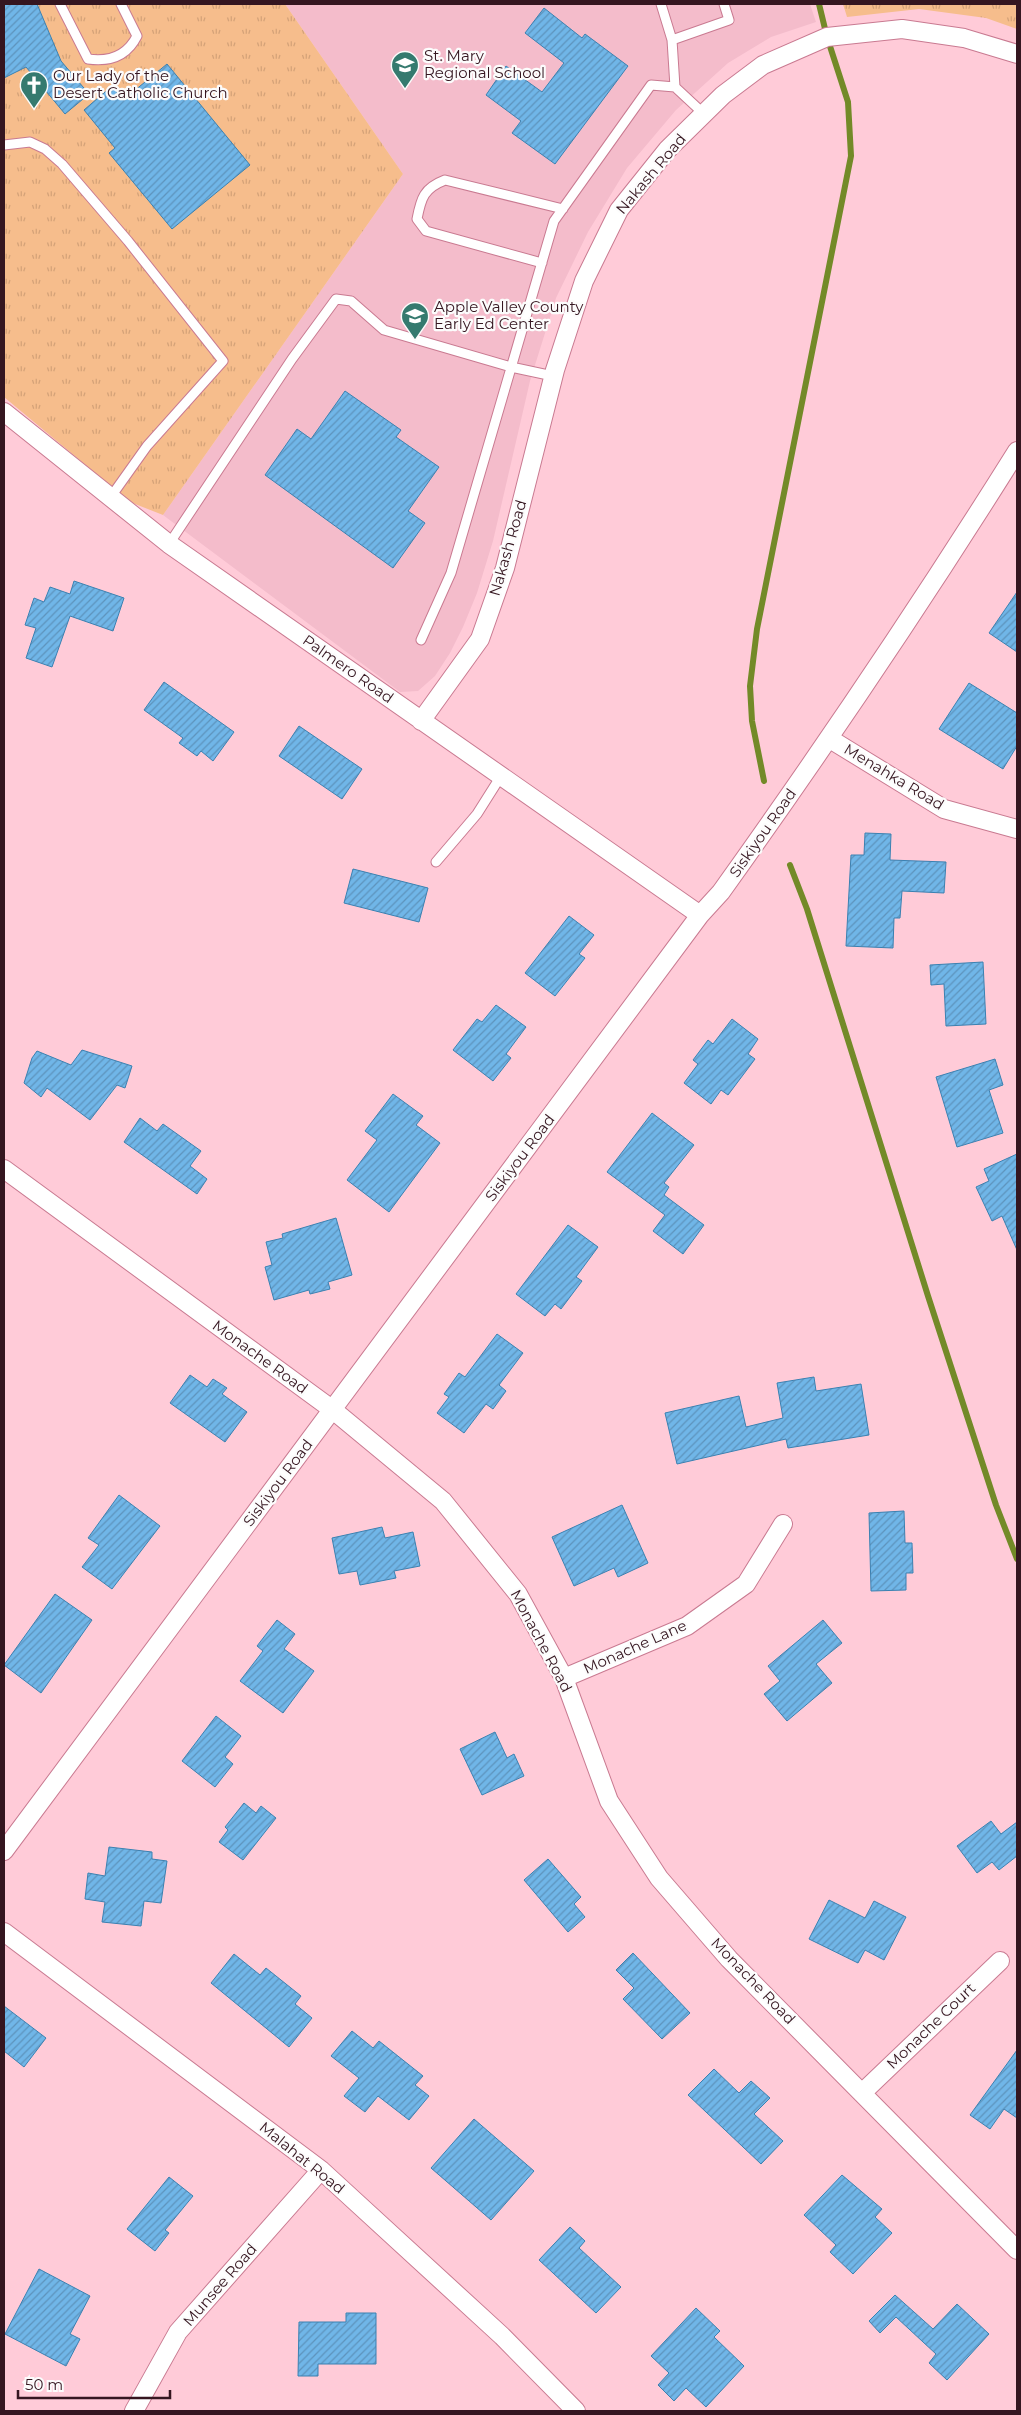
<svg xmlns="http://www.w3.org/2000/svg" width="1021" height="2415" font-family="Montserrat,sans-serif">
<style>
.built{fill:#f4bccb}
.grass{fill:url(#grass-tufts)}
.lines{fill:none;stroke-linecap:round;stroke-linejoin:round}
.stream{stroke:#738a28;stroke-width:6}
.building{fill:url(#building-hatch);stroke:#3b81b1}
.service-casing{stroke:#c97a91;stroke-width:11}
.minor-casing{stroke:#c97a91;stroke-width:20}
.service{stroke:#fff;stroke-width:9}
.minor{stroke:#fff;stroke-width:18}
.labels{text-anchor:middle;stroke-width:4.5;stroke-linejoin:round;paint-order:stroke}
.poi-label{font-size:15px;fill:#351620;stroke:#fcfcfc;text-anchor:start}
.street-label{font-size:15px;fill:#351620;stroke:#fcfcfc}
</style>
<defs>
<pattern id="grass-tufts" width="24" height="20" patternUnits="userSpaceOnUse" patternTransform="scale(1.25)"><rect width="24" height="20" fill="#f6bd8c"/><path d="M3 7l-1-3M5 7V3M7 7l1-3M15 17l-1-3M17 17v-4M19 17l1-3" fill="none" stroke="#d4a278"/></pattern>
<pattern id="building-hatch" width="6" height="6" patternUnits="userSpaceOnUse" patternTransform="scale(1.25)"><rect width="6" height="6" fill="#70b6e8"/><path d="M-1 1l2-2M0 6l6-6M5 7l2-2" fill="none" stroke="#5d93bc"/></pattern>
</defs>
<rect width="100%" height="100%" fill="#ffcbd8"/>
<path class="built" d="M285,4H810L816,22L771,37L728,63L676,110L627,168L588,232L556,298L530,381L493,541L477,593L463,627L450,653L435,676L418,691L400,692L163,515L403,174Z"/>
<path class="grass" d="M4,4H285L403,174L163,515L130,502L4,397Z
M843,4H1017V29L986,18L919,9L847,17Z"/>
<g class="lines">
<path class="stream" d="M764,781L752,721L750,686L757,629L851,156L848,102L827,37L819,4
M790,865L807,909L928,1296L996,1505L1017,1559"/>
</g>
<path class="building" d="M4,4H37L61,61L89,94L65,114L26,67L4,78Z
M544,8L582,38L585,34L628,66L555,164L512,133L521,121L486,95L506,66L542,92L564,63L525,33Z
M167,64L250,165L172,229L109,153L115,148L84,110L112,86L123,100Z
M345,391L401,430L396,437L439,467L408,511L425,523L393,568L265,475L297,429L311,439Z
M74,581L124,598L113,631L70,616L52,667L26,658L36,628L25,625L34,598L44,602L50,587L70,594Z
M1017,592V652L989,633Z
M164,682L234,732L213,761L201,751L197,756L179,743L183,738L144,710Z
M969,683L1017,713V746L1003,769L939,729Z
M299,726L362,769L342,799L279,756Z
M865,833L891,834L890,860L946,862L944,893L902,891L900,918H894L893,948L846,946L851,855H864Z
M353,869L428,888L419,922L344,903Z
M569,916L594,935L579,954L585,958L555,996L525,973Z
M983,962L986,1024L946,1026L944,984L931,985L930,965Z
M496,1005L526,1027L506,1054L511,1058L493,1081L453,1050L477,1019L482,1022Z
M732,1019L758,1039L748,1054L755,1059L728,1095L721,1090L711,1104L684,1083L698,1064L693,1060L708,1040L713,1044Z
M82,1050L132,1066L125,1088L117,1085L90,1120L47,1088L41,1097L24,1083L32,1058L37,1051L71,1065Z
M995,1059L1003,1085L989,1090L1003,1133L957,1147L936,1077Z
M393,1094L423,1116L416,1125L440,1143L389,1212L347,1180L377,1140L365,1131Z
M652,1113L694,1145L664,1183L669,1187L664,1195L704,1225L683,1254L653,1231L665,1215L607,1172Z
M140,1118L157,1131L163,1124L201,1151L190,1166L207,1179L197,1194L124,1142Z
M1017,1154V1250L1002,1216L992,1221L976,1187L989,1181L984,1169Z
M336,1218L352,1275L328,1282L330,1289L310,1294L309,1290L274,1300L265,1267L272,1265L266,1242L283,1238L282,1234Z
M568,1225L598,1247L576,1277L582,1281L561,1309L555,1304L545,1316L516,1294Z
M497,1334L523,1353L499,1385L506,1391L493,1409L486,1404L464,1433L437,1413L449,1397L444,1394L459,1373L465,1377Z
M190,1375L207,1387L213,1379L227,1388L222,1394L247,1412L225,1442L170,1403Z
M814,1377L816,1391L861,1384L869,1435L788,1448L786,1439L677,1464L665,1413L739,1396L746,1427L783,1418L777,1383Z
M119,1495L160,1526L112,1589L82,1567L99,1545L88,1538Z
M622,1505L648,1563L618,1577L614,1568L574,1586L552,1537Z
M904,1511L905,1543H912L913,1573H906V1590L871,1591L869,1513Z
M382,1527L385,1538L413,1532L420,1566L394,1571L396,1578L360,1585L357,1571L339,1574L332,1538Z
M55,1594L92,1620L41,1693L4,1665Z
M277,1620L295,1634L284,1649L314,1671L283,1713L240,1681L263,1651L257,1646Z
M823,1620L842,1643L816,1664L832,1683L787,1721L764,1694L780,1681L768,1666Z
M216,1716L241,1736L225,1757L233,1764L215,1787L182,1761Z
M495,1732L507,1758L514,1754L524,1776L482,1795L460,1749Z
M244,1803L256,1813L261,1806L276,1818L243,1860L219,1842L228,1830L225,1827Z
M991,1821L1001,1834L1017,1822V1856L999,1870L992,1862L977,1873L957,1846Z
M109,1847L152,1852V1859L167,1861L161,1903L144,1901L141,1926L102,1922L105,1902L85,1899L88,1873L105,1876Z
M548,1859L581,1897L574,1904L585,1917L568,1932L524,1880Z
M829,1900L865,1918L874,1901L906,1917L884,1960L865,1950L858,1963L809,1939Z
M633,1953L690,2013L662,2039L623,1999L634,1988L616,1970Z
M234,1954L260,1975L266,1968L301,1996L295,2004L312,2018L289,2047L211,1983Z
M4,2006L46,2038L24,2067L4,2051Z
M352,2031L373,2048L379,2041L423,2076L415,2085L429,2096L409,2120L378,2096L365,2112L344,2096L359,2078L331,2056Z
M1017,2050V2118L1004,2109L990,2129L970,2115Z
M714,2069L739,2093L751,2081L770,2098L754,2114L783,2141L761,2164L688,2095Z
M474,2119L534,2171L491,2220L431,2168Z
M842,2175L882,2209L875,2217L892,2233L853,2274L830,2252L836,2245L804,2215Z
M169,2177L193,2196L165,2230L169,2233L155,2251L127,2229Z
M570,2227L585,2241L579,2248L621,2287L596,2313L539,2260Z
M39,2269L90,2296L70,2334L80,2339L66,2366L5,2334Z
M895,2295L933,2329L957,2304L989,2334L947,2380L929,2363L936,2354L896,2317L880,2333L869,2321Z
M696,2308L720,2331L714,2337L744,2366L706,2407L686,2388L674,2401L658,2385L669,2373L651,2356Z
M346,2313H376V2364H318V2376H298L299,2322H346Z"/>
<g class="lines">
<g class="service-casing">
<path id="service" d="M60,4L88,59C109,62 127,56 137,36L121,4
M661,4L672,40L675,87
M672,40L729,20L724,4
M4,145L30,142L45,149L62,164L128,241L223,361L147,446L110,498
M542,263L426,231L417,219C421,198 424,188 445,180L563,209
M169,544L292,359L336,299L351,301L384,330L511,367L553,376
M421,640L451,573L554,221L651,85L675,87L704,114
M436,862L477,814L501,776"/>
</g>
<g class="minor-casing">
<path id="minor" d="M4,412L169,544L700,915
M421,721L480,639L505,568L555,370L584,281L619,210L667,150L723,95L763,65L827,37L902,29L964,38L1017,54
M830,739L944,809L1017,829
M4,1169L333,1410L443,1501L518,1594L564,1678L609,1801L659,1878L729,1959L1017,2250
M564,1678L687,1626L746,1584L783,1524
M4,1851L700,915L721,892C824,748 923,601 1017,451
M4,1932L321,2170L502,2336L576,2411
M863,2092L1000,1961
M134,2411L178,2332L321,2170"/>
</g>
<use href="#service" class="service"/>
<use href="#minor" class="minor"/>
</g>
<defs>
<g id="school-pin" transform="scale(1.4375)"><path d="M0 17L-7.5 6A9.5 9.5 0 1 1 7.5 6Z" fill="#357a6f" stroke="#fcfcfc"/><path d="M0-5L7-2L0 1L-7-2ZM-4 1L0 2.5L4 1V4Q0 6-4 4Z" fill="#fff"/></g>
<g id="church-pin" transform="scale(1.4375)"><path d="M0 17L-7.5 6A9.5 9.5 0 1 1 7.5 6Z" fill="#357a6f" stroke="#fcfcfc"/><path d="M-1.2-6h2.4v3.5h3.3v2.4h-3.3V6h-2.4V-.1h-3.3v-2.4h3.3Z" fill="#fff"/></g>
</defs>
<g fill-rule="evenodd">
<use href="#school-pin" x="405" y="65"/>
<use href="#church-pin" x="34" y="85"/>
<use href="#school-pin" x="415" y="316"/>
</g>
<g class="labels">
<g class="poi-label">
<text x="424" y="61">St. Mary<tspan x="424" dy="17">Regional School</tspan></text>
<text x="53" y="81">Our Lady of the<tspan x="53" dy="17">Desert Catholic Church</tspan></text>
<text x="434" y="312">Apple Valley County<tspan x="434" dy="17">Early Ed Center</tspan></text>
</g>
<g class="street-label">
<text transform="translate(651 174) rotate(-50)" y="5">Nakash Road</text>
<text transform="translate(508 548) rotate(-74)" y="5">Nakash Road</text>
<text transform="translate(348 669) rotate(35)" y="5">Palmero Road</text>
<text transform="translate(894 777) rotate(31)" y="5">Menahka Road</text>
<text transform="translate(763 833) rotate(-55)" y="5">Siskiyou Road</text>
<text transform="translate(520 1158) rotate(-53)" y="5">Siskiyou Road</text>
<text transform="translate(260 1357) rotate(36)" y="5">Monache Road</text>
<text transform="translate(278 1483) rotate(-53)" y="5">Siskiyou Road</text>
<text transform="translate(541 1641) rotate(62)" y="5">Monache Road</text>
<text transform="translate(635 1647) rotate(-24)" y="5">Monache Lane</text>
<text transform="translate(753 1981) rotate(46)" y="5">Monache Road</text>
<text transform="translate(931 2026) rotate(-44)" y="5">Monache Court</text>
<text transform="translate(302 2158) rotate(39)" y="5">Malahat Road</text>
<text transform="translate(220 2285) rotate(-49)" y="5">Munsee Road</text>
</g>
</g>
<rect width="1021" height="2415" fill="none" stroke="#351620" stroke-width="10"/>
<path d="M18 2390v8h152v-8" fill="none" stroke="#351620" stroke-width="2.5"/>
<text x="25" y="2390" font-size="15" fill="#351620" stroke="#fcfcfc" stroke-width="4" paint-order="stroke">50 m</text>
</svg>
